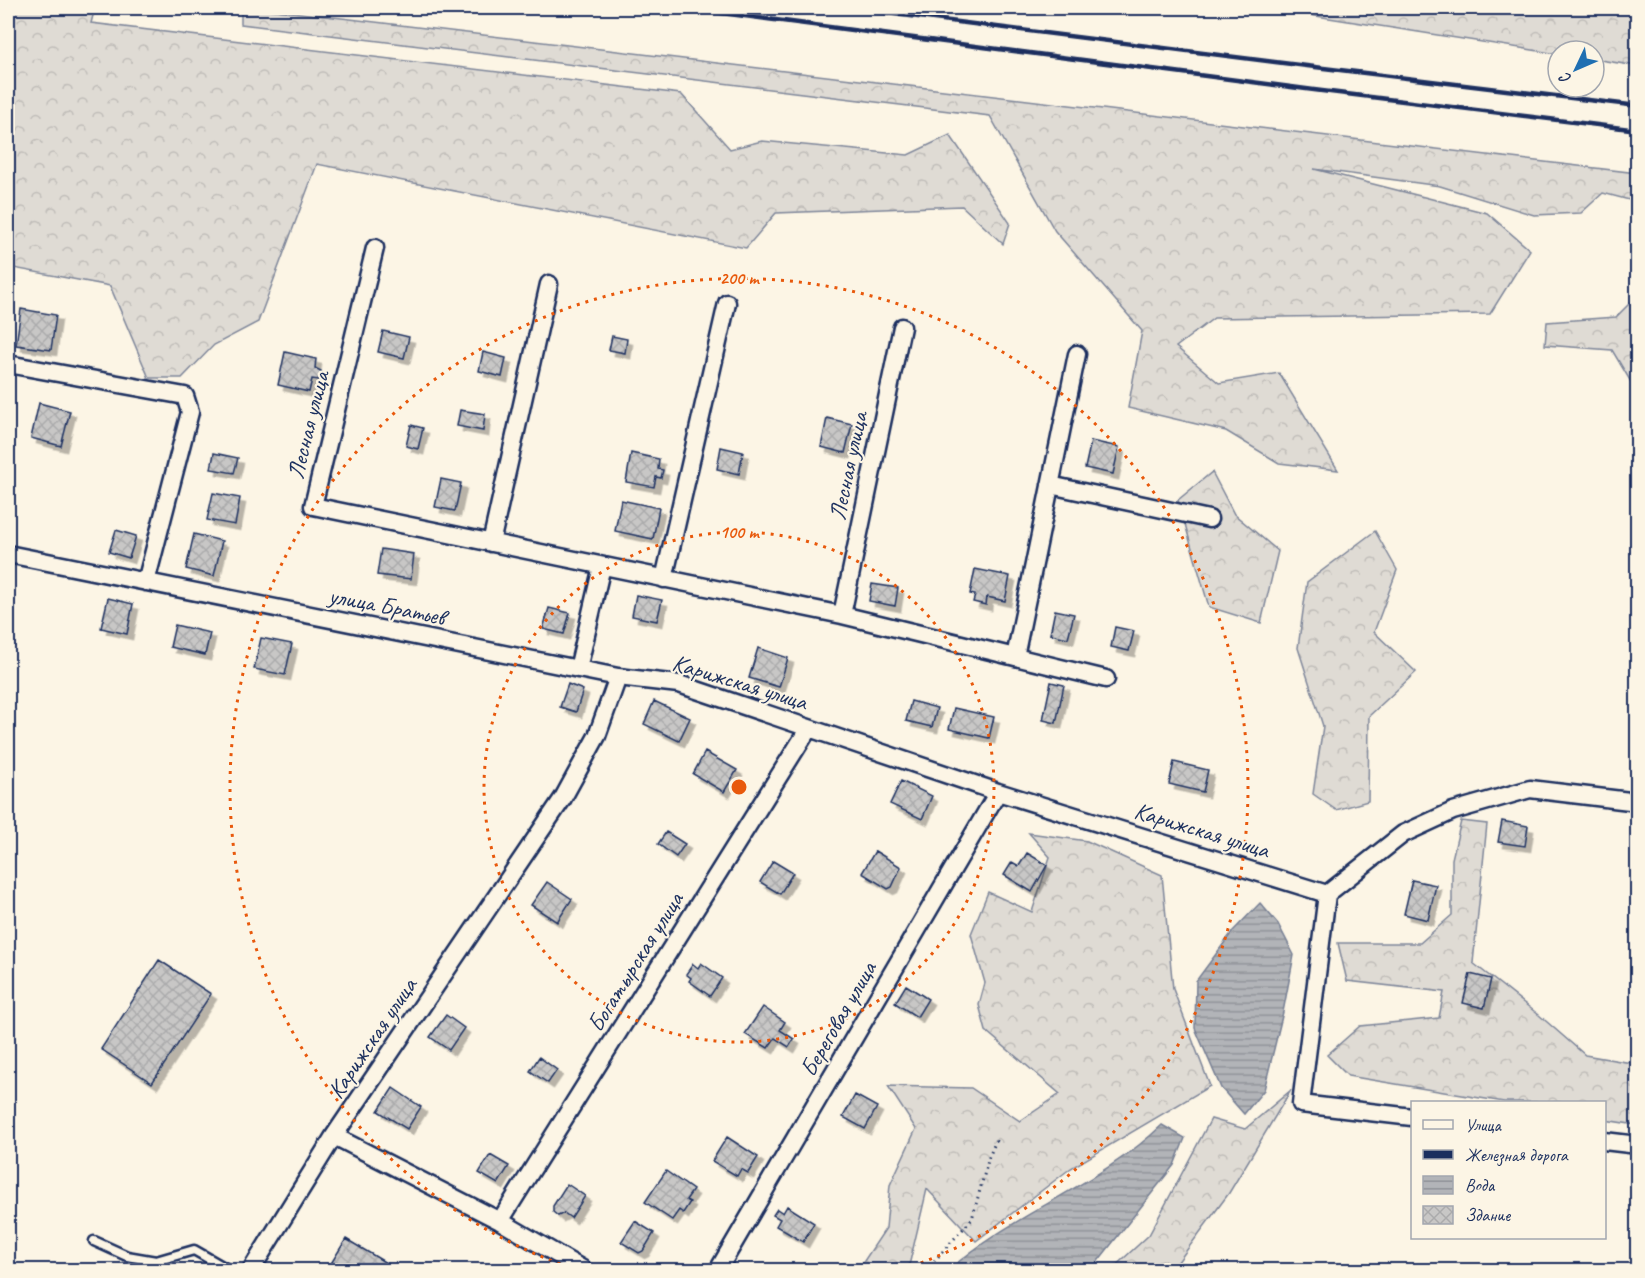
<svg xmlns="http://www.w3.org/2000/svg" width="1645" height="1278" font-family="Caveat,sans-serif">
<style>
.forest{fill:url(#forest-crowns);stroke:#7d8599;stroke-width:1.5}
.water{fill:url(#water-rules);stroke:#767f94;stroke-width:1.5}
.building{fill:url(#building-cross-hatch);stroke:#1b2f5e;stroke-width:1.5;filter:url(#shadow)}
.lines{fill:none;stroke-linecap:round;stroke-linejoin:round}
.lane-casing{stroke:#1b2f5e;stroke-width:13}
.street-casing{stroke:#1b2f5e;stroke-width:21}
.path{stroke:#1b2f5e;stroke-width:3;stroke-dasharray:1.5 4.5;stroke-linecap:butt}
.lane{stroke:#fcf5e5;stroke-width:8}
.street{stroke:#fcf5e5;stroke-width:16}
.rail{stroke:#1b2f5e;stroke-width:4.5}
.ring{fill:none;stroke:#e8590c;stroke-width:3;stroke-dasharray:3 6}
.labels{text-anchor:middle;stroke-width:4.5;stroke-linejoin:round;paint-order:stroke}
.street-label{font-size:24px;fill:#1b2f5e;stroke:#fcf5e5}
.centre{fill:#e8590c;stroke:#fcf5e5;stroke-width:3}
.ring-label{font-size:18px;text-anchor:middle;font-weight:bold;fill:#e8590c;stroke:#fcf5e5;stroke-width:4.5;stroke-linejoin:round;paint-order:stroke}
</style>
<defs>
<pattern id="forest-crowns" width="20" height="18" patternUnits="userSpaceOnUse" patternTransform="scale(1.5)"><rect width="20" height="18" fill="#dfdbd4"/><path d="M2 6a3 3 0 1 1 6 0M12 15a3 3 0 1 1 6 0" fill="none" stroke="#bfbcb8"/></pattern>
<pattern id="water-rules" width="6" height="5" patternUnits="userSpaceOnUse" patternTransform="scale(1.5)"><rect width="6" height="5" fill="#b2b4b8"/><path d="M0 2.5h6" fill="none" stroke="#909399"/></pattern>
<pattern id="building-cross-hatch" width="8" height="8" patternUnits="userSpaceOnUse" patternTransform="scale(1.5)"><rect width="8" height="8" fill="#c8c7c6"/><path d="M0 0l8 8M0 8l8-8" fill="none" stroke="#ababac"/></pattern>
<filter id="shadow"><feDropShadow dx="5.5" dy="5.5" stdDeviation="0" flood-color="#0004"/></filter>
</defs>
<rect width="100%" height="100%" fill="#fcf5e5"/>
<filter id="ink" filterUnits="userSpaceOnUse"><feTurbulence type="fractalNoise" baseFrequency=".0167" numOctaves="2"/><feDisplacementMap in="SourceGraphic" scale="12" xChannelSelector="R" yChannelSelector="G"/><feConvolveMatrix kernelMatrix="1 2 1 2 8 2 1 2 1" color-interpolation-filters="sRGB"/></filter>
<g filter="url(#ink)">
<path class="forest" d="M8,8H95L91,23L681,94L730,149L762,141L908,155L950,135L1010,223L1003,244L962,206L776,213L746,248L317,164L258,322L214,345L182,378H149L110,286L8,267Z
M241,8H258L1637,173V202L1603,193L1581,213L1534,215L1440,186L1314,169L1487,213L1530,250L1490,314L1214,318L1176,347L1219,383L1279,373L1338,470L1279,463L1226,431L1128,408L1142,331L1055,231L990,116L241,24Z
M1265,8H1637V66L1594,59V51H1558V54Z
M1635,298H1638L1637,392L1612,350L1545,345L1547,322L1616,317Z
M1212,472L1234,514L1278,551L1261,623L1209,607L1178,500Z
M1375,531L1397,570L1374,632L1416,672L1369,716L1368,801L1336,810L1313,794L1323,726L1298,648L1307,582Z
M1461,821L1487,824L1473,963L1539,1015L1585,1055L1637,1064V1125L1605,1120L1604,1102H1504L1348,1076L1327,1055L1360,1026L1439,1018L1444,992L1347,981L1338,943H1420L1452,915V859Z
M1029,833L1087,841L1162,875L1173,989L1210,1086L1071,1168L976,1241L927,1189L908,1270H858L886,1228L890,1185L916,1129L888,1086L971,1088L1020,1121L1060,1094L986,1031L979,1005L985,983L971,934L988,892L1032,912L1050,857Z
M1291,1090L1229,1193L1172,1270H1111L1149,1235L1211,1119L1245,1129Z"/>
<path class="water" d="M1260,903L1278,924L1294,955L1283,1012L1264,1090L1244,1114L1221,1088L1195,1028L1196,981L1233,931Z
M1162,1125L1185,1138L1174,1165L1091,1270H949C1013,1213 1100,1185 1162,1125Z"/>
<path class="building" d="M21,309L56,315L51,350L16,345Z
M383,331L409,337L404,358L378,352Z
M612,336L627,339L625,353L609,350Z
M285,352L316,359L315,368L321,371L322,374L319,380L312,379L309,392L278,385Z
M483,352L506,358L502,377L479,371Z
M39,403L70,411L61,446L31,438Z
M460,410L485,414L483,431L457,426Z
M827,418L852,424L845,453L821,447Z
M411,425L423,428L418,449L406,446Z
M1091,441L1119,447L1113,474L1085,468Z
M721,447L743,452L739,474L717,469Z
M214,453L238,458L234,473L211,469Z
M631,453L659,459L658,469L663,470L661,478L656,477L654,487L626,482Z
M441,479L461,483L455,511L435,507Z
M213,493L240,498L235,525L207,520Z
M621,500L659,508L653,539L615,531Z
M116,530L136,536L129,558L109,552Z
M194,534L222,541L214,576L186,569Z
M381,549L414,554L411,579L377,575Z
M975,569L1010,576L1005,601L987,597L986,605L973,602L975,595L970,594Z
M872,584L898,588L895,606L869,601Z
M636,595L662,600L657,621L632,616Z
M108,598L133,604L127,634L101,628Z
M549,608L570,613L564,634L543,629Z
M1055,610L1074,614L1068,638L1050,634Z
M175,625L210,633L205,655L170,647Z
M1115,627L1134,631L1129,651L1111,647Z
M261,638L292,644L285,675L254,669Z
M758,648L788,658L779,687L749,678Z
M1051,682L1064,685L1056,723L1043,720Z
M568,684L583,690L576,712L560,707Z
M654,701L690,718L679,741L644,724Z
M911,701L937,708L932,727L906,721Z
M954,708L994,717L989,738L949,729Z
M705,752L737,770L724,792L693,774Z
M1174,762L1208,770L1203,792L1169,784Z
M901,781L932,796L922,819L890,804Z
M1502,821L1528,826L1525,846L1498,842Z
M666,832L685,844L676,857L658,844Z
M875,851L901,867L892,887L888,889L862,873Z
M1027,853L1047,865L1032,892L1004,875L1012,862L1019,866Z
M773,861L793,873L780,894L760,882Z
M1412,880L1436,885L1428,920L1404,914Z
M547,882L572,899L557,922L531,905Z
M159,960L211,994L152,1083L101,1049Z
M701,963L722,978L710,996L689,981L691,978L686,974L693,964L698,968Z
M1470,974L1491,979L1484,1008L1463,1003Z
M906,985L928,999L917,1017L895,1003Z
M763,1007L785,1022L780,1030L794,1039L789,1047L775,1038L768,1048L745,1034Z
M446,1015L464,1028L449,1050L430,1037Z
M539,1057L557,1070L548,1083L530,1071Z
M393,1088L421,1107L407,1129L378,1111Z
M855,1095L877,1107L865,1129L843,1117Z
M727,1137L758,1157L748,1173L741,1169L737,1176L712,1161Z
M490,1155L509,1166L498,1184L479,1173Z
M666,1171L693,1190L686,1200L690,1202L683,1213L679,1210L672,1220L645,1202Z
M567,1184L585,1196L571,1218L564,1213L558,1216L553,1212V1206Z
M787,1206L814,1223L803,1242L776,1226L780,1219L773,1215L777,1209L783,1213Z
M635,1221L654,1233L643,1251L639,1253L621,1242Z
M346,1239L398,1270H327Z"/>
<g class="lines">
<g class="lane-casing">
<path id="lane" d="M94,1241L127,1256L156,1261L194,1250L229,1270"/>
</g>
<g class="street-casing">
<path id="street" d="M375,248L313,506L842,615L1106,679
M8,364L185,396L190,412L146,582
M1050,485L1209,519
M491,543L549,284
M8,554L618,677
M664,579L727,303
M842,615L902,327
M1015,657L1077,354
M578,669L602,566
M1412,1117L1301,1104L1327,894L1403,834L1453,811L1530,789L1638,802
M334,1136L500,1221L584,1270
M1604,1141L1638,1145
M500,1221L809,728
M251,1270L334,1136L563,798L597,736L618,677L679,684L998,792L1327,894
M718,1270L998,792"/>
</g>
<path class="path" d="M926,1270L972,1219L989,1157L997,1138"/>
<use href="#lane" class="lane"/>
<use href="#street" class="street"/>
<path class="rail" d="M683,8L1314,90L1638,130
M847,8L1315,67L1638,106"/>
</g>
</g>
<g class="ring">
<circle cx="739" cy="787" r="255"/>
<path d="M577 1270A509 509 0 1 1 901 1270"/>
</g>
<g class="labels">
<g class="street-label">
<text transform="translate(308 425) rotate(-76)" y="8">Лесная улица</text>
<text transform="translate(848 466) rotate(-78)" y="8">Лесная улица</text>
<text transform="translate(387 606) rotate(11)" y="8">улица Братьев</text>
<text transform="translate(740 682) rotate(17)" y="8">Карижская улица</text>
<text transform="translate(1202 830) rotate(17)" y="8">Карижская улица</text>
<text transform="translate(635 962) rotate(-58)" y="8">Богатырская улица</text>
<text transform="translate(838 1019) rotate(-60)" y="8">Береговая улица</text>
<text transform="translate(372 1038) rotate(-56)" y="8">Карижская улица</text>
</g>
</g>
<circle cx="739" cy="787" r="9" class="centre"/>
<g class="ring-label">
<text x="739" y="284">200 m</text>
<text x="739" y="538">100 m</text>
</g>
<rect width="1645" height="1278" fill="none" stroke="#fcf5e5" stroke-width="30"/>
<rect x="15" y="15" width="1615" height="1248" fill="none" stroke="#1b2f5e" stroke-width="2" filter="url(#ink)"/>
<rect x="1411" y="1101" width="195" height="138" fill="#fcf5e5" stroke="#a2a6af" stroke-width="1.5"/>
<rect x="1423" y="1120" width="30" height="9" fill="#fcf5e5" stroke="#a2a6af" stroke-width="1.5"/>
<text x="1465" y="1131" font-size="18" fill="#1b2f5e">Улица</text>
<rect x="1423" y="1150" width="30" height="9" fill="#1b2f5e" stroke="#a2a6af" stroke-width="1.5"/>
<text x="1465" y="1161" font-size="18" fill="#1b2f5e">Железная дорога</text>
<rect x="1423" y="1176" width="30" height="18" fill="url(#water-rules)" stroke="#a2a6af" stroke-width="1.5"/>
<text x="1465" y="1191" font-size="18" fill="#1b2f5e">Вода</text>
<rect x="1423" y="1206" width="30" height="18" fill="url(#building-cross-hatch)" stroke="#a2a6af" stroke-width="1.5"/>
<text x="1465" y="1221" font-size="18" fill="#1b2f5e">Здание</text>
<g transform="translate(1576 69) rotate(226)"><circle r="28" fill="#fcf5e5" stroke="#a2a6af" stroke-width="1.5"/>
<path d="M0-4.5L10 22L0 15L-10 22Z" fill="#1f6fb2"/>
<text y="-9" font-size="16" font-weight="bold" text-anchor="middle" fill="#1b2f5e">С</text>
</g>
</svg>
